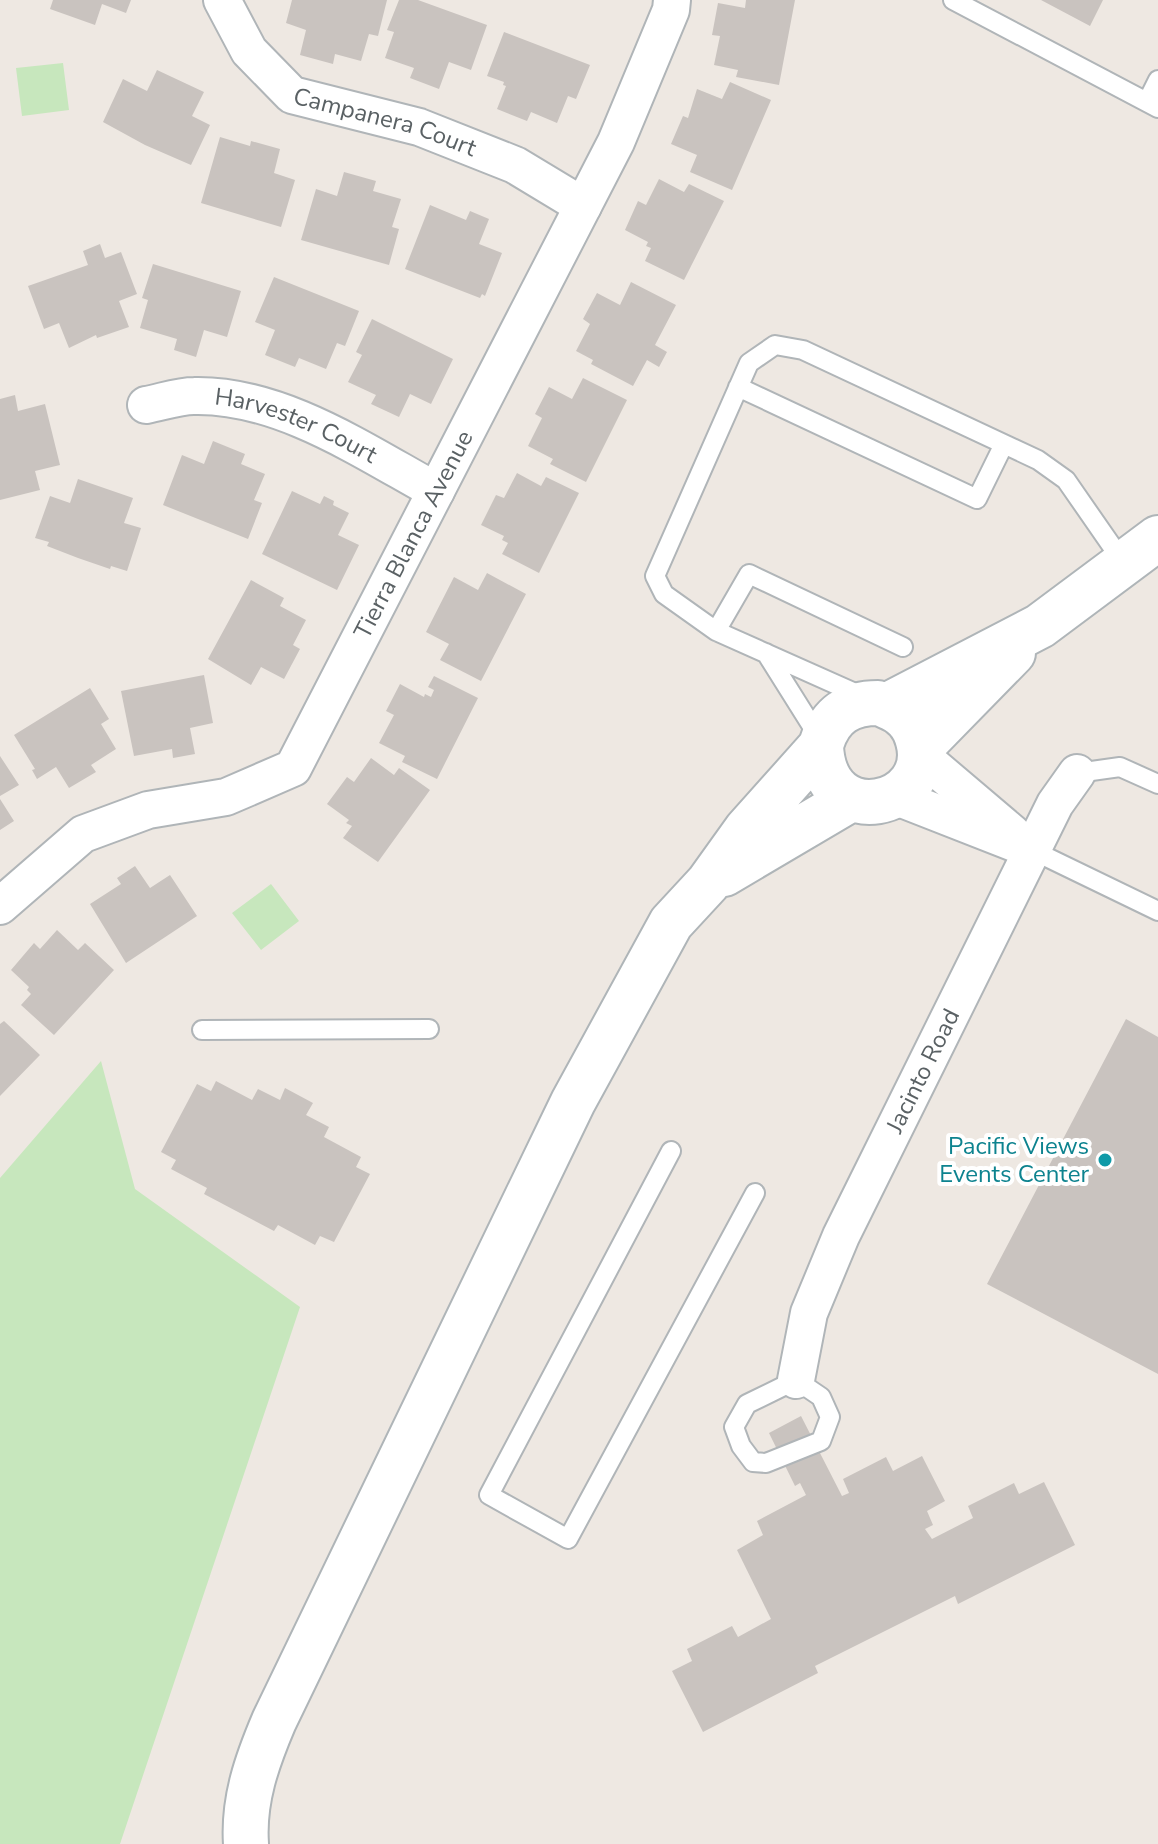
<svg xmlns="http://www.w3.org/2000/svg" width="1158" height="1844" font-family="'Nunito Sans',sans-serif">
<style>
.green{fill:#c7e7bd}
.building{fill:#c9c3bf}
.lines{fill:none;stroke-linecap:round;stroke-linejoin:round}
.lane-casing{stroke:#b0b5b8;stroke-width:22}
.street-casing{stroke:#b0b5b8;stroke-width:40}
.secondary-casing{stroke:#afb5b8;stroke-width:48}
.lane{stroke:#fff;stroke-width:18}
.street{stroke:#fff;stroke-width:36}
.secondary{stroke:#fff;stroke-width:44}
.culture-dot{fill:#0f9aa8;stroke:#fff;stroke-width:3}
.labels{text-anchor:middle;stroke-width:8;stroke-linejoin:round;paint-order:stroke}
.street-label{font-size:24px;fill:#5a6164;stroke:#fff}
.culture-label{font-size:24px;fill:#0d838f;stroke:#fff;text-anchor:end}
</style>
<rect width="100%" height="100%" fill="#eee8e2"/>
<path class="green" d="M63,63L69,110L22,116L16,68Z
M271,884L299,921L261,950L232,913Z
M101,1061L135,1189L300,1307L120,1844H0V1178Z"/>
<path class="building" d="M53,0H131L126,13L102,4L95,25L50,9Z
M292,0H387L378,36L369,34L361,61L335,54L333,64L300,55L306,30L286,23Z
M399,0H418L487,25L471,70L449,62L439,89L410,78L414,68L385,58L394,32L387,30Z
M746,0H795L779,85L736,77L738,70L714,65L720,36L712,35L718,3L745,8Z
M1041,0H1103L1090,26Z
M504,32L590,65L576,99L568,96L557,123L531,112L527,121L497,109L506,86L503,85L504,82L487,76Z
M157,70L204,92L192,116L210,125L191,165L145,145L103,122L123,79L147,91Z
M730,82L771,100L732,190L690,172L697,155L671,144L683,116L688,118L697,89L722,99Z
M220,137L250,146L251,141L280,149L274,173L295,180L281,227L201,203Z
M344,172L376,181L373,191L401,199L392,227L399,229L389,265L301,240L316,189L337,196Z
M659,179L684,192L689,184L724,201L684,280L645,261L651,248L646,246L648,242L625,230L638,201L646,205Z
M430,205L466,220L470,211L489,219L479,244L502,253L485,296L482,294L480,298L405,269Z
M100,244L105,258L121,252L137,294L119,301L129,327L97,338L96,335L69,348L59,323L44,329L28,286L88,265L83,251Z
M153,264L241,291L227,337L204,330L196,357L174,350L177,339L140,328L148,300L142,298Z
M274,277L359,311L345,346L337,343L326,369L299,358L295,367L265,355L275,330L255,322Z
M631,282L676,305L655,345L667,352L659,367L647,360L633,386L591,364L593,360L576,351L590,324L583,319L597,293L620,305Z
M372,319L453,359L431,404L410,394L399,417L371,404L376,395L348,382L362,355L356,352Z
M583,378L627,400L586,482L550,464L553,459L528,446L542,418L535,414L549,387L572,399Z
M15,395L18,411L45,404L60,465L35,471L40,490L0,500V399Z
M213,441L245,454L241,464L265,474L254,500L262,503L248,539L163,505L182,455L204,464Z
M517,473L541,486L546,477L579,493L539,573L502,554L508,543L502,540L504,536L481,525L496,495L504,498Z
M78,479L133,498L124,523L141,528L127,571L111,566L110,569L78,558L47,546L49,542L35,538L50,496L70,503Z
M292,491L320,504L324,496L334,501L333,505L349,513L338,535L359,545L337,590L262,554Z
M487,573L526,594L481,681L440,660L449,644L426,632L454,577L478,590Z
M251,580L284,598L280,606L306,620L293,645L300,649L284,679L261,667L251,685L208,659Z
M204,675L213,723L190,728L195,754L173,758L172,749L134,756L121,691Z
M434,676L478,698L437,779L402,762L405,756L379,743L394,715L386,711L400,684L424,697L425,694L431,697L434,690L428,687Z
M90,688L109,719L101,724L116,749L91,765L96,772L69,788L56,767L37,779L32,770L35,769L14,735Z
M0,756L19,785L0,796Z
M371,758L394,775L399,768L430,790L378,862L343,838L352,826L346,823L349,820L327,804L347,777L354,782Z
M0,799L14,821L0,830Z
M135,866L150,888L170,875L197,916L126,963L90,904L121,884L117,878Z
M57,930L78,950L85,943L114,970L54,1035L21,1005L31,994L27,990L29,987L11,970L34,943L40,949Z
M1126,1019L1158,1037V1374L987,1284Z
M4,1021L40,1055L0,1096V1024Z
M216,1081L252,1100L258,1089L280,1100L285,1088L313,1103L306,1115L329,1127L324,1137L361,1157L356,1167L370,1174L334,1242L320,1236L315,1245L278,1225L274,1231L204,1194L207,1188L171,1169L176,1160L161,1152L197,1084L211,1091Z
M801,1416L842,1496L849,1493L843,1479L886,1457L893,1471L922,1456L945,1501L927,1511L933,1525L925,1529L932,1539L973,1518L968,1506L1014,1483L1019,1494L1044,1482L1075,1545L958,1604L955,1596L815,1666L818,1673L703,1732L672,1671L692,1661L687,1649L732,1626L738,1637L771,1619L737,1550L763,1535L757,1521L806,1495L800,1483L795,1486L769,1433Z"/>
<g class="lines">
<g class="lane-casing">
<path id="lane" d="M953,0L1158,108
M1147,102L1158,80
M738,387L977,499L1004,444
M716,631L749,574L903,647
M766,653L820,739
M864,697L716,631L664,594L655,576L749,363L775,345L803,350L1038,460L1066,480L1125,565
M1077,773L1120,767L1158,784
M1032,850L1158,911
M202,1030L429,1029
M671,1151L489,1495L568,1539L755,1193
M796,1380L821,1397L830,1417L821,1441L766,1463L753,1462L741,1446L734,1427L747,1404Z"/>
</g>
<g class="street-casing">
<g id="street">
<path id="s1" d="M222,0L249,51L292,95L419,127L515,165L583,206"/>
<path id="s2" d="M146,405C162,402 179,396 194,396C280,394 363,451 436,491"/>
<path d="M919,754L1012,833"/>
<path d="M894,796L1032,850"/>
<path id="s3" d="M0,906L83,834L148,810L226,797L293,768L616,142L671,10L672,0"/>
<path id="s4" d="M796,1380L809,1313L841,1236L1055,804L1077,773"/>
</g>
</g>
<g class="secondary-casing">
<path id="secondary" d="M886,706L1040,626L1158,538
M822,742C831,714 850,703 878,703
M821,746C825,835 936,806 918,741C914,724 903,712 886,706
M920,748L1013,653
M724,874L851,799
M246,1844C243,1800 257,1761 274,1721L573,1102L671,923L708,883L746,830L821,746"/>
</g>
<use href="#lane" class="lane"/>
<use href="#street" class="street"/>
<use href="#secondary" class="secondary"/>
</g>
<circle class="culture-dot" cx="1105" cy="1160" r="8"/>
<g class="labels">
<g class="street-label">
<text dy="8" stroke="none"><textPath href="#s1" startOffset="216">Campanera Court</textPath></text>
<text dy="8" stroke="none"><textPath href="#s2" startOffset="156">Harvester Court</textPath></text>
<text dy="8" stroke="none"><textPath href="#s3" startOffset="594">Tierra Blanca Avenue</textPath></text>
<text dy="8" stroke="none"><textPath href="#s4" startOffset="336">Jacinto Road</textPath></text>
</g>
<g class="culture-label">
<text x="1089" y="1154">Pacific Views<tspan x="1089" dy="28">Events Center</tspan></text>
</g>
</g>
</svg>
